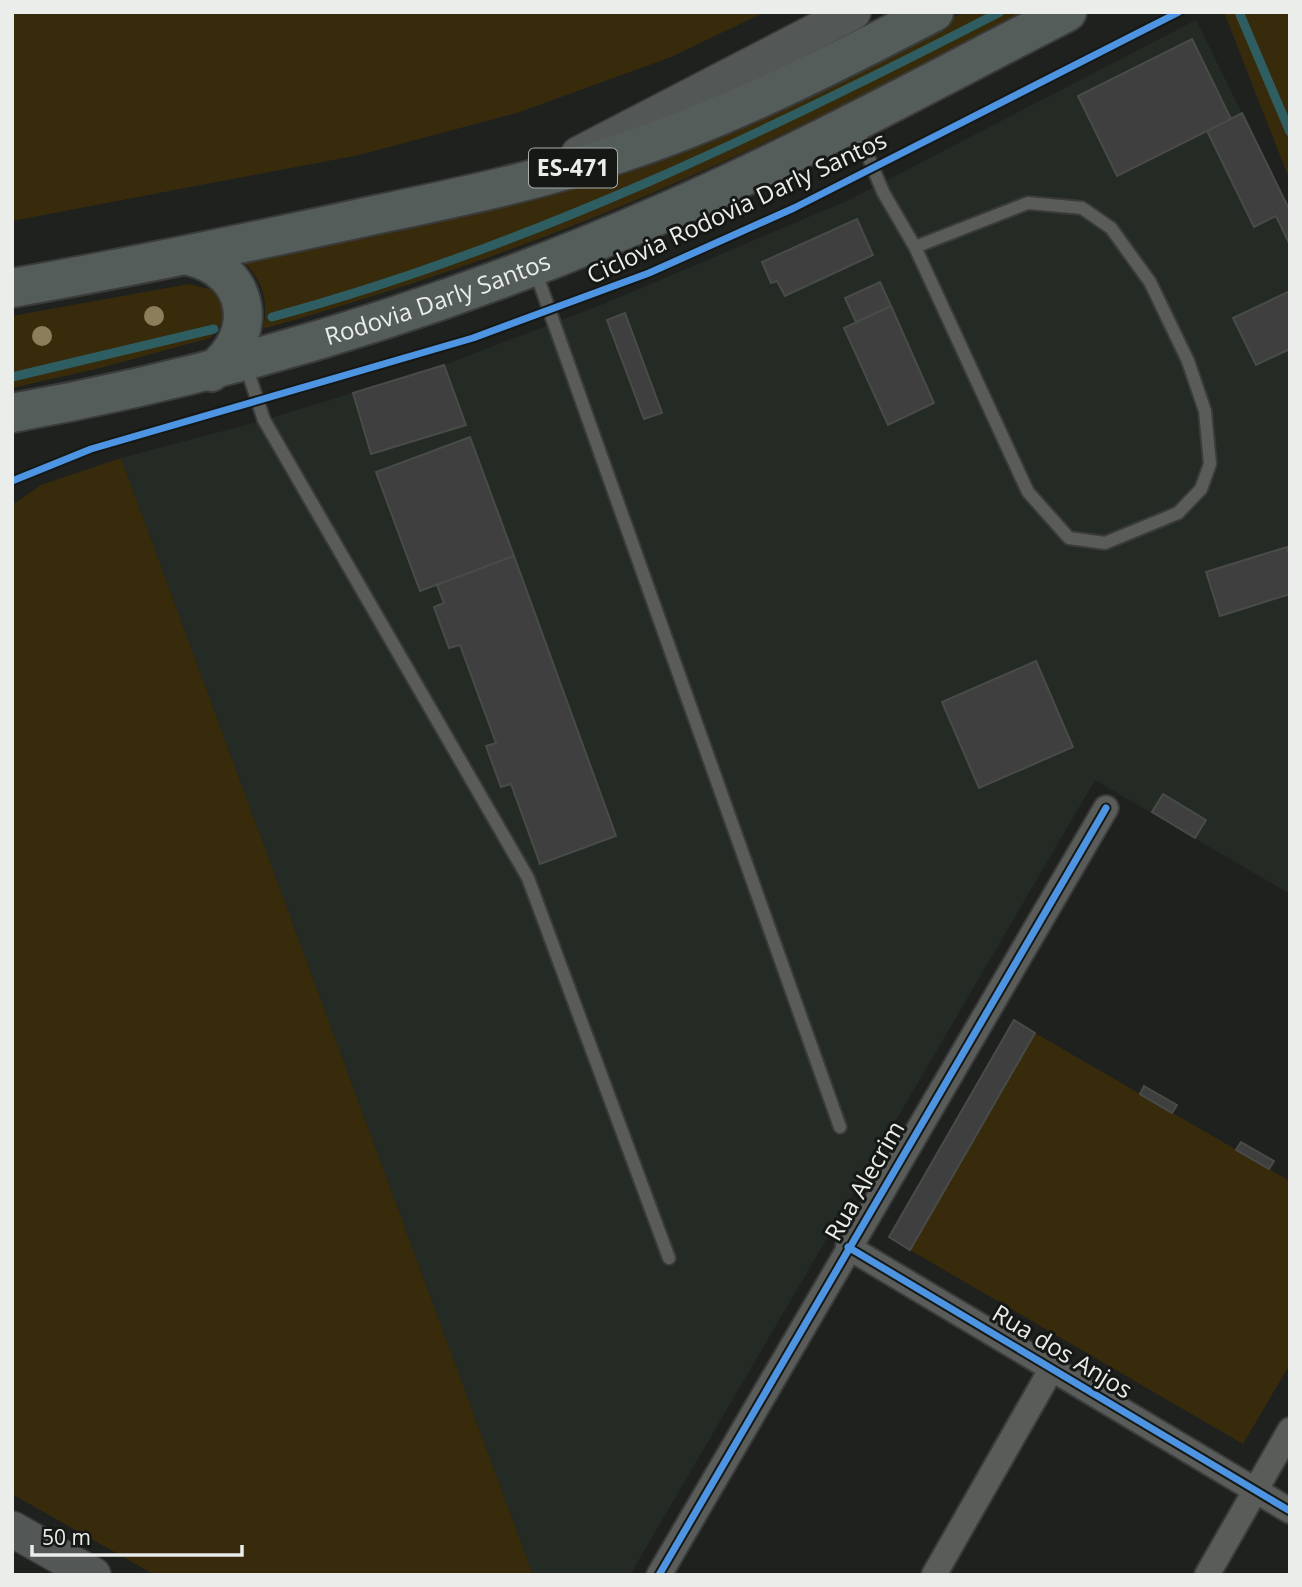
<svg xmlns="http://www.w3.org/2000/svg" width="1302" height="1587" font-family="'Open Sans',sans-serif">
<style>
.built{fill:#242b24}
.green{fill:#372b0c}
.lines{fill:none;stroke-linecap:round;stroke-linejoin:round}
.stream{stroke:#2f5e62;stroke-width:9}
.building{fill:#3e3f3e;stroke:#494b49;stroke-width:2}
.lane-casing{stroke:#3a3b3a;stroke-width:16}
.street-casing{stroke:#3a3b3a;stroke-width:28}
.secondary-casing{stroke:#3a3b3a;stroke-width:38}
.primary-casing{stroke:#3a3b3a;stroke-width:42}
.lane{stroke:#5a5c5a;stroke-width:12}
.street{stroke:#5a5c5a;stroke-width:24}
.secondary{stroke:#535856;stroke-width:35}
.primary{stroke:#555d5a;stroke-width:38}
.cycleway-casing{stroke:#151815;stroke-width:11}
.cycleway{stroke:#4d94e3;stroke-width:7}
.tree{fill:#8c7e5b}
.labels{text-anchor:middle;stroke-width:6;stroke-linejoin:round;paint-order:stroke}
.shield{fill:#151815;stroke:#aaadaa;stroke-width:2}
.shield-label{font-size:23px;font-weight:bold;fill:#eaedea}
.street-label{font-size:24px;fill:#eaedea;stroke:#151815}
</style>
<rect width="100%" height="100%" fill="#1f211f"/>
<path class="built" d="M1196,20L1290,211V894L1095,780L630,1575H533L121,458L264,420L444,365L601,305L849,200Z"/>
<path class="green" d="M12,12H765L671,57L517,113L359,155L12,221Z
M964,12H1027C910,72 794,132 673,184C541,243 402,289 263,329C269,302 263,280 243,261L384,233L502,205L835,78Z
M1224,12H1290V181Z
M189,284L213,290C227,306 226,323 210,338L100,368L12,388V316Z
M121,458L533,1575H155L12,1494V505L41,485Z
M1035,1033L1290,1181V1364L1243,1444L910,1250Z"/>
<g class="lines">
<path class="stream" d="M1239,12L1290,132
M272,317C527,248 765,133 1000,12
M12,377L214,329"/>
</g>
<path class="building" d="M1192,39L1231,119L1117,176L1078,96Z
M1242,113L1290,211V245L1276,216L1254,227L1207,131Z
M857,219L873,255L785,296L777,281L771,283L762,262Z
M880,282L891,306L856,322L845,298Z
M1290,291V349L1256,365L1233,318Z
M891,306L934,403L888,425L844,328Z
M625,313L662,413L644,419L607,320Z
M444,365L466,425L371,454L353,393Z
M470,437L514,556L420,591L376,472Z
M1287,547L1290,557V594L1220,616L1206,572Z
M514,556L616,836L540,864L511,784L501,787L486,746L496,743L460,645L449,648L434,607L444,603L437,585Z
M1036,661L1073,747L979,788L942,702Z
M1163,794L1206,820L1195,838L1152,812Z
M1014,1020L1035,1033L910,1250L889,1237Z
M1144,1086L1177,1105L1172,1113L1140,1094Z
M1241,1142L1274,1161L1269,1169L1236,1150Z"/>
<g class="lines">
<g class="lane-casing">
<path id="lane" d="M855,125L883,192L915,247L1028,492L1069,538L1105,543L1178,513L1201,489L1210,464L1205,411L1188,361L1150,282L1111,228L1082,208L1028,203L915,247
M535,270L840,1127
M246,366L264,420L528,878L669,1258"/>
</g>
<g class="street-casing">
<path id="street" d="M848,1247L1290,1511
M659,1575L1106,808
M934,1575L1052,1368
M1207,1575L1290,1430"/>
</g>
<g class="secondary-casing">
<path id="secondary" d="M579,154L853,12
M12,1529L93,1575"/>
</g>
<g class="primary-casing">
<g id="primary">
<path d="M189,256C251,270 261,335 211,372"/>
<path d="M12,288C132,267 251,242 370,216C455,198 539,181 621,153C731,117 832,65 934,12"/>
<path id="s1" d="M12,413C235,373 451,306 659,215C798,155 932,81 1067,12"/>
</g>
</g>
<use href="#lane" class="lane"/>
<use href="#street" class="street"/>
<use href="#secondary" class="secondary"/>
<use href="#primary" class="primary"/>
<g class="cycleway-casing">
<path id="cycleway" d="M12,481L91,449L473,338L649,273L794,208L1179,12
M848,1247L1290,1511
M659,1575L1106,808"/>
</g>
<use href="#cycleway" class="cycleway"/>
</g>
<g class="tree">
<circle cx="154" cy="316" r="10"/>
<circle cx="42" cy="336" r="10"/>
</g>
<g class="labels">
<rect class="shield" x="529" y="148.5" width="88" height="39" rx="5"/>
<g class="shield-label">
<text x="573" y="176">ES-471</text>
</g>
<g class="street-label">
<text transform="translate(737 208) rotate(-25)" y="8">Ciclovia Rodovia Darly Santos</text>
<text dy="8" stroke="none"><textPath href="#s1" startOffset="441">Rodovia Darly Santos</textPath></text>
<text transform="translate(865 1181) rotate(-60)" y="8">Rua Alecrim</text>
<text transform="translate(1062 1352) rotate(31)" y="8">Rua dos Anjos</text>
</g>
</g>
<rect width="1302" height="1587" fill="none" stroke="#eaedea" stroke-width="28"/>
<path d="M32 1545v10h210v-10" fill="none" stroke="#eaedea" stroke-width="3.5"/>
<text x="42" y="1545" font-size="21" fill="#eaedea" stroke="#151815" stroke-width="5" paint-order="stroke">50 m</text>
</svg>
